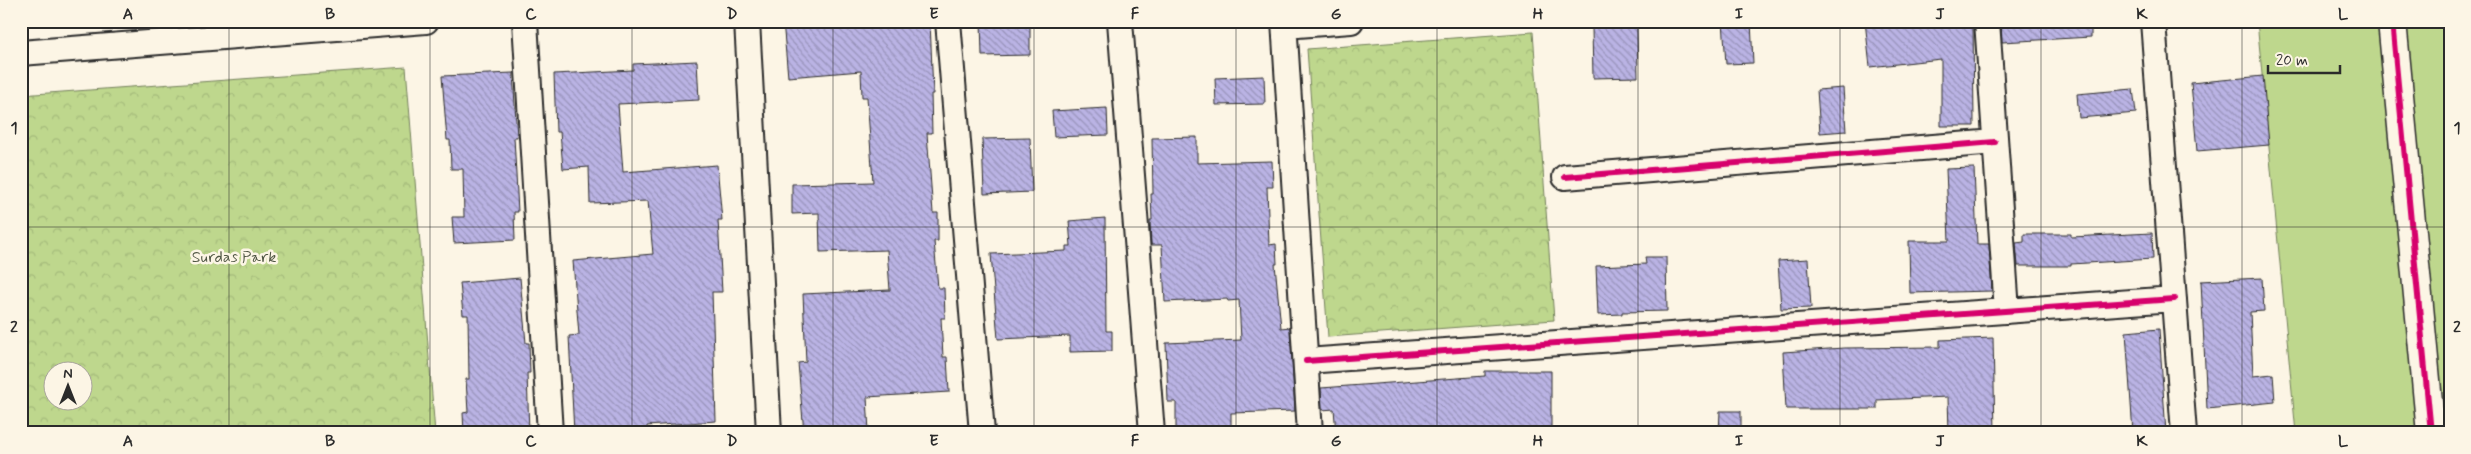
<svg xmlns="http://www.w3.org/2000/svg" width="2471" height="454" font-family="Mynerve,sans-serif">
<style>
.grass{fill:#bed78d;stroke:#74815c}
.park{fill:url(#park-crowns);stroke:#74815c;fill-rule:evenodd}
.building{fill:url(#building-back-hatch);stroke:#2b2b2b}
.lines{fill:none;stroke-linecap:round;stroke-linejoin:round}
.street-casing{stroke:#2b2b2b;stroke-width:28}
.secondary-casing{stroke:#2b2b2b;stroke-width:31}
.street{stroke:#fcf5e5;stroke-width:24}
.secondary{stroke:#fcf5e5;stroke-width:28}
.cycleway-casing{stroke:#fcf5e5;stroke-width:9}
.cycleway{stroke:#d6006c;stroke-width:6}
.grid{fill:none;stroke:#2b2b2b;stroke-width:1;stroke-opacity:0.55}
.labels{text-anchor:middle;stroke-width:5;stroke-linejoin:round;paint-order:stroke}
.park-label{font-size:16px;fill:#505644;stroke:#fcf5e5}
.neatline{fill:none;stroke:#2b2b2b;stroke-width:2}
.grid-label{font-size:16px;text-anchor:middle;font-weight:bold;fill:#2b2b2b}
</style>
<defs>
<pattern id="park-crowns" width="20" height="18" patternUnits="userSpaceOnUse" patternTransform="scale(1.25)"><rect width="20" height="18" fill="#bed78d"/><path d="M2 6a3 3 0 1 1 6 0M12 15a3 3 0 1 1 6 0" fill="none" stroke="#a3b97a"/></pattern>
<pattern id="building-back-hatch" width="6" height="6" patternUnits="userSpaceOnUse" patternTransform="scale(1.25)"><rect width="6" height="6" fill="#bab3e4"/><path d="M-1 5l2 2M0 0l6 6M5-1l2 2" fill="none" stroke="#9792b9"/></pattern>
</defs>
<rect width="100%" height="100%" fill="#fcf5e5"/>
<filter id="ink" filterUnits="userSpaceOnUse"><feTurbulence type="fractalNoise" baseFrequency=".02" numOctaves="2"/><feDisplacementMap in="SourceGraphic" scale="10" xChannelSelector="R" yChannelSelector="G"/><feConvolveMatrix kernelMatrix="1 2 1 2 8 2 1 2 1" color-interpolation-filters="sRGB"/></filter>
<g filter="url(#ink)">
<path class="grass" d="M2257,21H2450V433H2296Z"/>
<path class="park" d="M1533,32L1554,320L1328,337L1307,49Z
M406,67L435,433H21V95ZM52,372H82V402H52Z"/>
<path class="building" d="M783,21H930L933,94H931L932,133H927L933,213H938V241H934L938,288H944L945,318H941L943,357H947L949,392L867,397L869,432L804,433L798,363L806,362L803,294L890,290L887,250L820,252L819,213L792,214V184L873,182L867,97H862L861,71L788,77Z
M981,21H1030V55L982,56Z
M1723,21H1751L1753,63L1726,64Z
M1865,21H1973L1974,126H1941V59L1870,67Z
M2001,21H2091V37L2002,42Z
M1637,26L1638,77L1593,78L1592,27Z
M697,61L699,100L618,104L623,172L717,165L722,220H718L722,292H712L716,421L647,426V433H574L569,336L579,335L573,261L653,254L648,201L590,203L589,167L563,169L560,132H556L554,74L633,70V64Z
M513,73L517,137H514L518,212H514L515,240L454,243L452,217H464L463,169H451L450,140H447L442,76Z
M1264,76L1265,104L1216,105L1215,78Z
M2263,76L2269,145L2197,151L2191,83Z
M1843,88L1846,131L1820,133L1817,90Z
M2133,89L2136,113L2079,118L2077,94Z
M1107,108L1108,135L1054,137L1052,111Z
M1197,137V163L1272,161L1273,187H1267L1269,245L1276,244L1277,264H1275L1281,328L1290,327L1295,411L1231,413V433H1176V402H1168L1166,343L1241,340L1239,300L1228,301L1227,299L1165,302L1162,245H1151L1150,220H1152L1151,194H1153L1152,138Z
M1030,138L1032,192L984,194L982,139Z
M1974,168L1977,244H1989L1992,291L1910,293L1909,241H1949L1946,169Z
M1105,218L1106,331H1112V351L1070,352V336L998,339L991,254L1066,251V246H1071L1069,221Z
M2152,233L2153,259L2071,264V266H2018L2016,243L2024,242V234H2071V237Z
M1645,257H1666L1667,311L1622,312V314L1598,315L1596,266L1646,264Z
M1808,259L1811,308L1781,309L1778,261Z
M520,278L526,343H529L530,373H527L529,433H464L463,413L468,412L466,379H469L468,315H463L460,283Z
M2262,278L2264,311L2250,312L2253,376L2273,374L2275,402L2207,409L2201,281Z
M2159,329L2166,433H2133L2126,332Z
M1993,338L1995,433H1949L1948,397L1877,400V409H1786L1783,352L1844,348L1940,347V340Z
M1485,371H1551V427L1464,433H1336L1334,409L1322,410L1321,388L1485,376Z
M1720,411H1741V433H1719Z"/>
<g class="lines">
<g class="street-casing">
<path id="street" d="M525,21L550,433
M747,21L769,433
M948,21L982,433
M1120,21L1152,433
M1284,21L1310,433
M1987,21L2007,311
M2153,21L2184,433
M1284,26L1351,21
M21,53L426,21
M1565,177L1995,142
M1306,361L2174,299"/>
</g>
<g class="secondary-casing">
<path id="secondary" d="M2392,21L2431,433"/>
</g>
<use href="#street" class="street"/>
<use href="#secondary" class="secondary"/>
<g class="cycleway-casing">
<path id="cycleway" d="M2392,21L2431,433
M1565,177L1995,142
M1306,361L2174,299"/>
</g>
<use href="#cycleway" class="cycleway"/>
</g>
</g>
<path class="grid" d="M229,21V433M430,21V433M632,21V433M833,21V433M1034,21V433M1236,21V433M1437,21V433M1638,21V433M1840,21V433M2041,21V433M2242,21V433M21,227H2450"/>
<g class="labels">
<g class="park-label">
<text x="234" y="262">Surdas Park</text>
</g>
</g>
<rect width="2471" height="454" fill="none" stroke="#fcf5e5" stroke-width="55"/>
<g transform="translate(68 386)"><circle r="24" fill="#fcf5e5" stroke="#a8a49b"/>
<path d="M0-4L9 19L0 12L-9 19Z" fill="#2b2b2b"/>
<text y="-8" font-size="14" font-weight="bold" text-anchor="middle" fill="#2b2b2b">N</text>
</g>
<path d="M2268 65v8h72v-8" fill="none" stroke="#2b2b2b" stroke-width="2.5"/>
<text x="2276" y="65" font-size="15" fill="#2b2b2b" stroke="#fcf5e5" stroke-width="4" paint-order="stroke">20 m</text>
<rect x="28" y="28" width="2416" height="398" class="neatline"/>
<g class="grid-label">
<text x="128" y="19">A</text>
<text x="330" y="19">B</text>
<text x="531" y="19">C</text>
<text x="732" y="19">D</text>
<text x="934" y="19">E</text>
<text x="1135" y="19">F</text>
<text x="1336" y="19">G</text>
<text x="1538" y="19">H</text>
<text x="1739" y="19">I</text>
<text x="1940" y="19">J</text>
<text x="2142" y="19">K</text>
<text x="2343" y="19">L</text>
<text x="14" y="133">1</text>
<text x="2457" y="133">1</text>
<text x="14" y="332">2</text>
<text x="2457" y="332">2</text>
<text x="128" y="446">A</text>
<text x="330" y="446">B</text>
<text x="531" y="446">C</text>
<text x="732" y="446">D</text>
<text x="934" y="446">E</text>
<text x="1135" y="446">F</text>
<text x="1336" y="446">G</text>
<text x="1538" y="446">H</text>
<text x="1739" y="446">I</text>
<text x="1940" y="446">J</text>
<text x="2142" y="446">K</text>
<text x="2343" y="446">L</text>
</g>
</svg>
